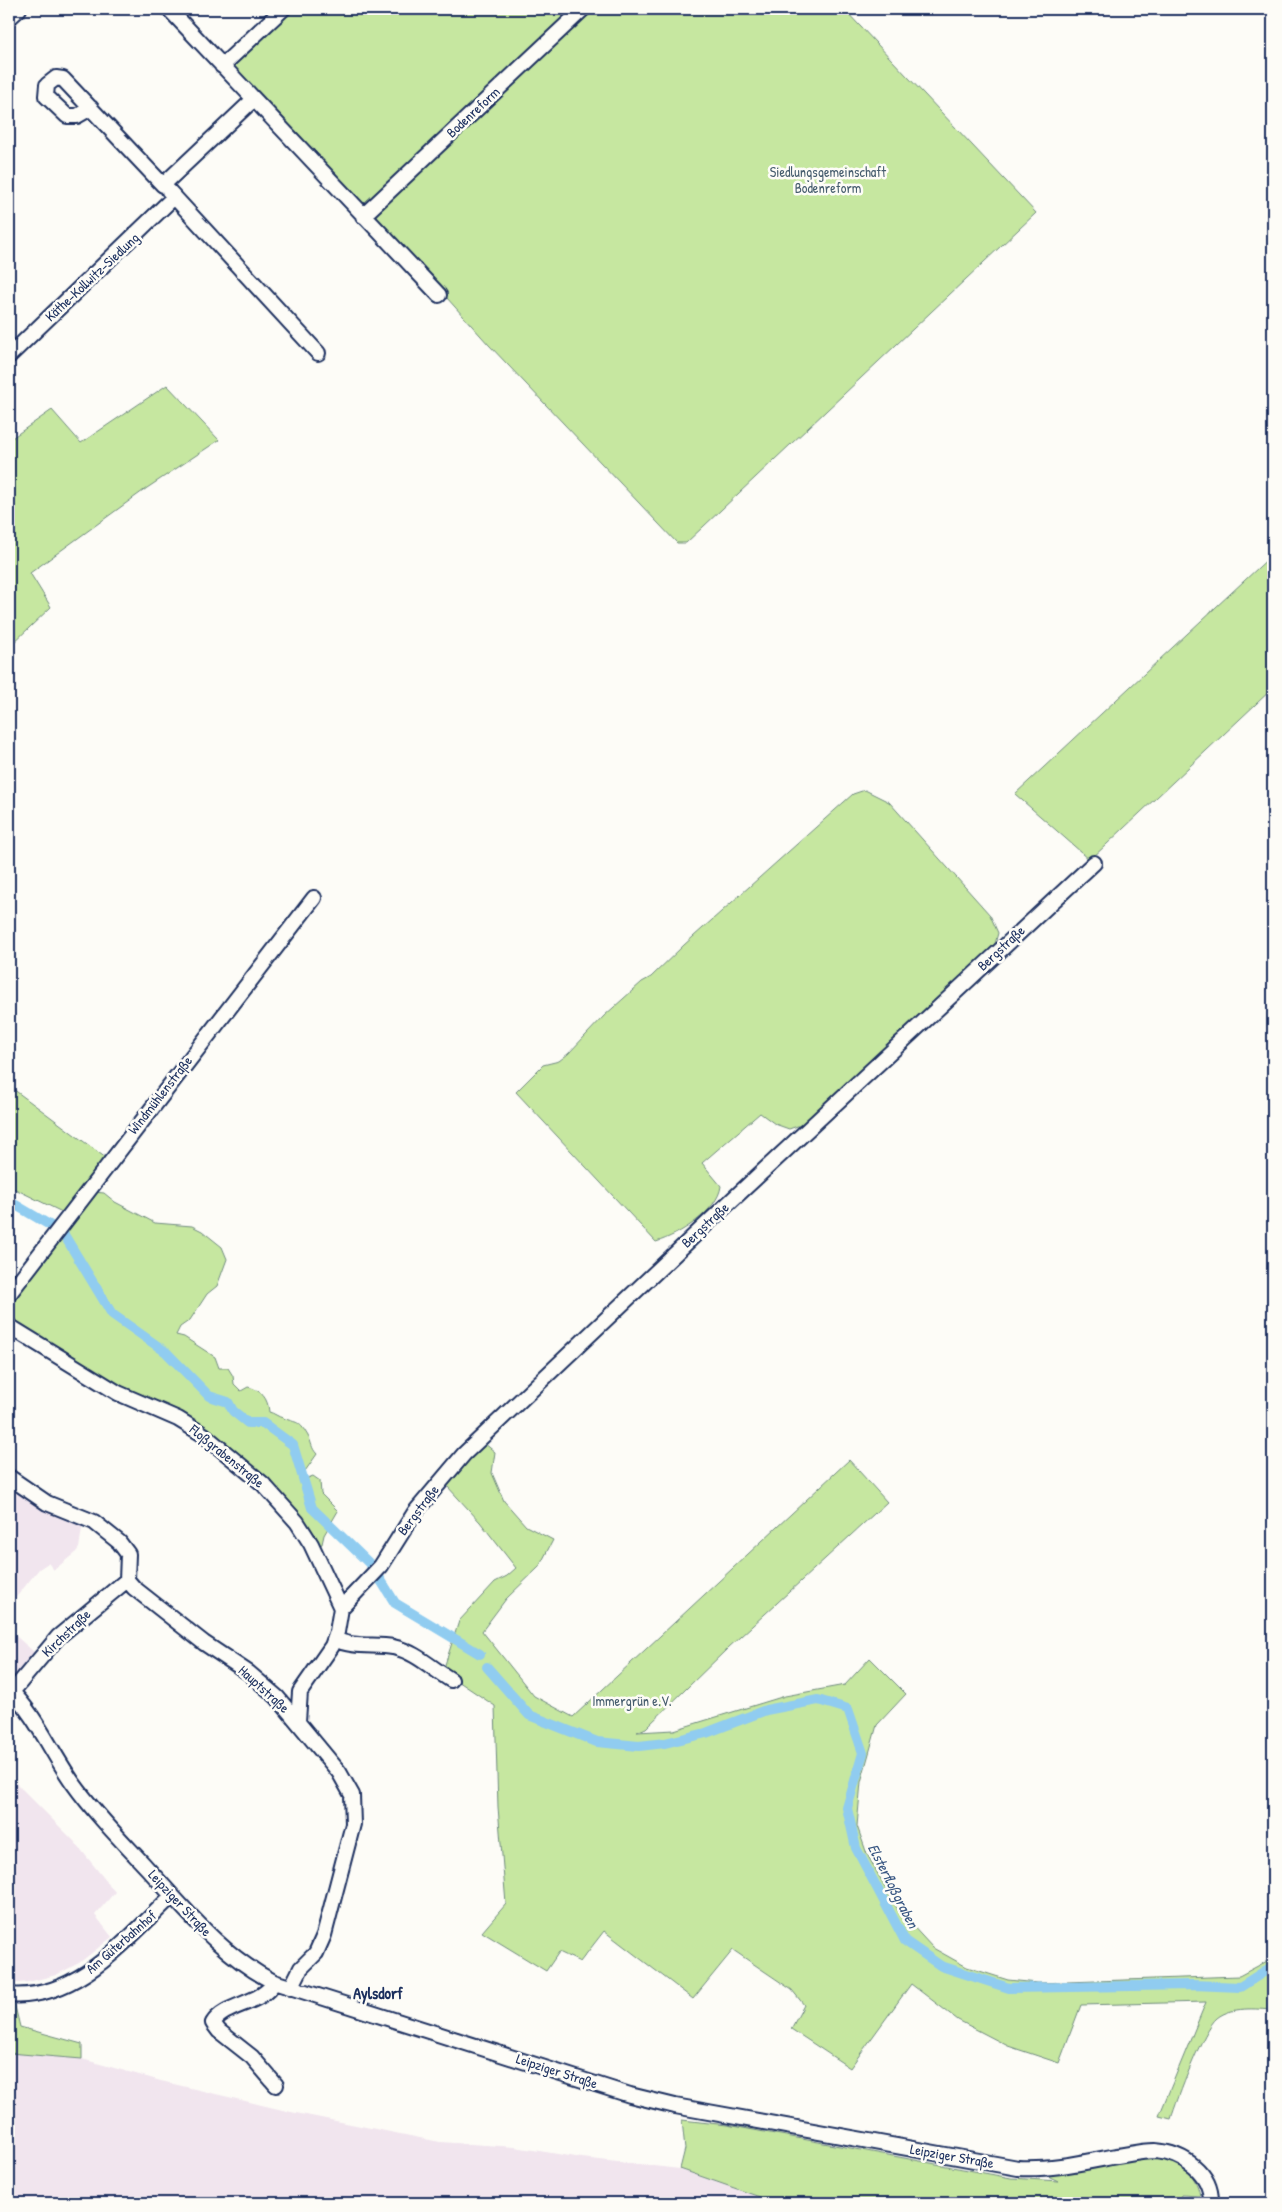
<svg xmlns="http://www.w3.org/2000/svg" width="1282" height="2212" font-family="'Patrick Hand',sans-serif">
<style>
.built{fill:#f1e5ee}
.green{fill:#c6e7a0;stroke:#708b7f}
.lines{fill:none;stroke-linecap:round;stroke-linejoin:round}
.canal{stroke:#90ccf0;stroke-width:10}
.minor-casing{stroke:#1b2f5e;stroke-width:18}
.minor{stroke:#fdfcf7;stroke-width:14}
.labels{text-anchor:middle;stroke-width:5;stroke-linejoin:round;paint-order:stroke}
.street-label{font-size:14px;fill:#1b2f5e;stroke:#fdfcf7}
.park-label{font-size:14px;fill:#465d6e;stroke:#fdfcf7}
.water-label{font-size:15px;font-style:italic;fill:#385682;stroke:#fdfcf7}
.quarter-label{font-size:16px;font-weight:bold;fill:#1b2f5e;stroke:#fdfcf7}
</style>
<rect width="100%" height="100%" fill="#fdfcf7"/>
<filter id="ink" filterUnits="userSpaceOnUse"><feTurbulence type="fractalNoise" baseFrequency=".02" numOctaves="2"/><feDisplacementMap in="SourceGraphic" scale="10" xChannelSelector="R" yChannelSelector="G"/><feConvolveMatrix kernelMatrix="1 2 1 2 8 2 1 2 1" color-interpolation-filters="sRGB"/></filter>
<g filter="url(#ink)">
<path class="built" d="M9,1472L57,1504L84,1515L79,1548L76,1552L54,1570L48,1563L39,1569L9,1606Z
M9,1630L34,1652L56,1648L22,1688L9,1711Z
M9,1776L74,1841L115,1892L95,1915L112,1937L79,1963L56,1975L28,1982L9,1984Z
M9,2053L82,2059L161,2081L291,2112L440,2142L515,2147L582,2158L680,2169L774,2202L789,2203H9Z"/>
<path class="green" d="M277,9H844L1036,213L686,543H677L489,345L438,288L229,66Z
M167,385L219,440L147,488L30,573L51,607L9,647V440L52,410L81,443Z
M1273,554V688L1090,860L1015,794Z
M865,790L889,802L990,915L998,933L995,944L806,1123L789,1129L775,1124L760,1113L702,1163L721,1186C718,1211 679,1235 656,1242L516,1092L543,1065L559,1061L568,1054L604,1016L642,982L651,977L684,945L853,794Z
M9,1086L114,1164L94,1192L104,1193L115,1202L155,1223L192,1226L202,1231L222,1247L227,1259L217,1286L207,1294L190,1320L180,1327L176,1335L184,1337L215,1357L219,1368H228L233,1376L234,1384L241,1391L248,1387C261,1390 268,1398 269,1412C274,1413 278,1417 283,1418C298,1424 298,1419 308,1436C312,1443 311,1448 317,1454L303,1474L308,1478L313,1476L320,1481L321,1494L338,1511L324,1535L322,1544L317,1547L204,1426L194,1420L187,1419L133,1396L9,1320V1305L15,1292L64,1213L9,1186Z
M474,1435L495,1452L492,1473L504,1501L526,1526L553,1540L539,1567L506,1599L482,1631L534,1696L573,1717L849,1460L887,1502L728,1648L646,1728L637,1732L674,1730L785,1696L845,1685L870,1658L906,1694L877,1725L861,1782L857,1826L867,1854L898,1910L933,1948L967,1967L1008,1980L1038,1983L1239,1976L1271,1959L1273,1955V2010C1256,2009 1232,2006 1217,2018C1203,2029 1177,2100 1171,2119L1159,2116L1206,2002L1081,2005L1059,2063L1008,2046L958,2020L911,1984L850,2068L791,2029L804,2005L792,1990L733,1950L693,1999L604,1931L580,1962L559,1952L546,1971L482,1932L506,1904L498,1807L495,1706L443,1671L459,1621L495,1582L507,1576L516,1568L480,1522L436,1474Z
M9,2002H14L20,2027L82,2044V2059L9,2053Z
M682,2120L727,2125L1011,2178L1058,2181L1044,2174L1155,2157C1178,2162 1196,2171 1200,2196L1181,2195L1179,2203H789L774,2202L680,2169L685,2149Z"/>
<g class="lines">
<path class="canal" d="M9,1201L63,1233L112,1314L166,1352L209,1396L228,1402L233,1411L248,1423H263L293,1445L312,1508L372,1566L395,1603L480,1654
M487,1667L529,1715L597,1742L639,1746L665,1743L706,1733L766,1710L818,1700L848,1709L863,1753L847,1808L856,1848L905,1941L941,1966L1009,1988L1193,1985L1240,1987L1273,1966"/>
<g class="minor-casing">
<path id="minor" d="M169,9L439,295
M9,18L19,9
M222,66L283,9
M91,108L77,116H67L46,96L47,85L56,78L63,79L163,185L254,99
M169,191L318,353
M363,216L583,9
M9,356L174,197
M9,1294L314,898
M9,1326L118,1393L178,1419L204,1435L263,1484L297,1522L311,1544L341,1608L337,1632L332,1646L300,1692L298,1721
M9,1477L47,1503L94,1522L119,1542L128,1554L127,1580L134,1588L204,1643L249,1673L277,1697L339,1772L352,1795L353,1824L324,1935L316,1953L301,1968L291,1988
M341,1608L381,1566L415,1512L464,1454L717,1214L1094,863
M335,1639C352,1648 374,1644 393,1647C416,1652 431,1668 451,1680
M9,1689C36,1715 51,1752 73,1783C95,1814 122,1841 147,1868C186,1910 222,1956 274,1982L630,2095L675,2106L1018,2168C1051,2170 1085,2162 1117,2156C1130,2154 1143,2151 1155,2151C1184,2153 1212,2173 1211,2203
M12,1692L58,1637L127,1580
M274,1982C262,2005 225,2003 213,2023L219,2031L252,2057L276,2085
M9,1995C78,2001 127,1938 172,1896"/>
</g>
<use href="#minor" class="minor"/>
</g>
</g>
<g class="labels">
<g class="street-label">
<text transform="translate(473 112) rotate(-43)" y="5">Bodenreform</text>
<text transform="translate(92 277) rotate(-43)" y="5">Käthe-Kollwitz-Siedlung</text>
<text transform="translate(1001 948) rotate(-43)" y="5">Bergstraße</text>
<text transform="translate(160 1095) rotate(-52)" y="5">Windmühlenstraße</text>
<text transform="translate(705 1225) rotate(-43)" y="5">Bergstraße</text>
<text transform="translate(227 1456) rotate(39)" y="5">Floßgrabenstraße</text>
<text transform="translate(418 1510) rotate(-53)" y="5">Bergstraße</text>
<text transform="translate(66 1633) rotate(-44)" y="5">Kirchstraße</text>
<text transform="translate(264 1689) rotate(42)" y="5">Hauptstraße</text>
<text transform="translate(180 1903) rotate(47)" y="5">Leipziger Straße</text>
<text transform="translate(121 1942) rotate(-41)" y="5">Am Güterbahnhof</text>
<text transform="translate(557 2071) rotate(18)" y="5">Leipziger Straße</text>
<text transform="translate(952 2156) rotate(10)" y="5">Leipziger Straße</text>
</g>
<g class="park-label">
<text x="828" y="177">Siedlungsgemeinschaft<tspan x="828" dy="16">Bodenreform</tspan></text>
<text x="632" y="1706">Immergrün e.V.</text>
</g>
<g class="water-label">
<text transform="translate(893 1886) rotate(63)" y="5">Elsterfloßgraben</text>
</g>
<g class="quarter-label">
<text x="378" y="1999">Aylsdorf</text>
</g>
</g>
<rect width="1282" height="2212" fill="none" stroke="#fdfcf7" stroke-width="30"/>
<rect x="15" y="15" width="1252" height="2182" fill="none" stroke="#1b2f5e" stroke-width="2" filter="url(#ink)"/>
</svg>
